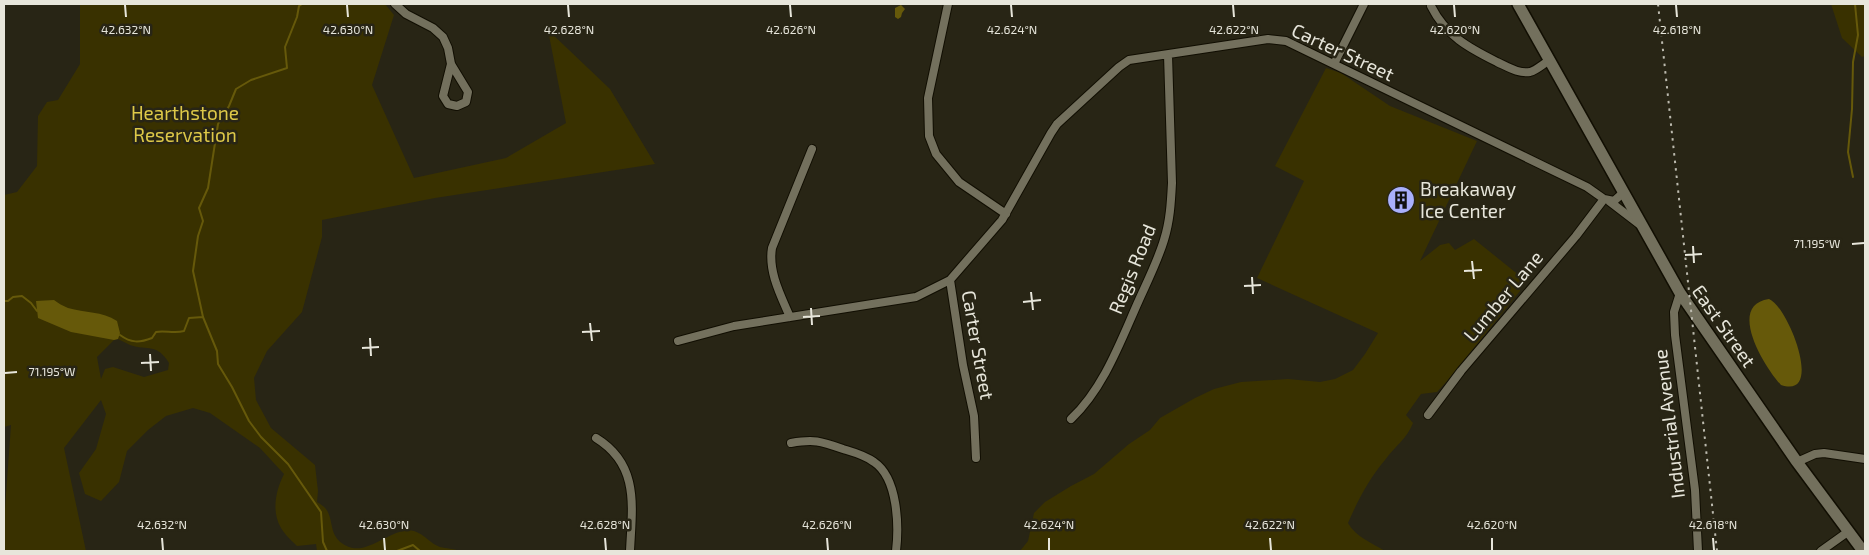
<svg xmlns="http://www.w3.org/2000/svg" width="1869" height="555" font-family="'Exo 2',sans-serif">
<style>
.green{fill:#393100;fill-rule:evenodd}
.water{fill:#66590a}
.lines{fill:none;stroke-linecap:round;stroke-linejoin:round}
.stream{stroke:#66590a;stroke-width:2}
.minor-casing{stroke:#110e02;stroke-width:10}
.secondary-casing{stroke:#110e02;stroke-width:14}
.minor{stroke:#73705d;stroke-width:8}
.secondary{stroke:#73705d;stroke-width:11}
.rail{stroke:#bdbbaf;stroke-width:2;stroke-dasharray:2.5 5;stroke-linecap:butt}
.ticks{fill:none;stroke:#e7e6db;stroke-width:2}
.labels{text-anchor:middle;stroke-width:5;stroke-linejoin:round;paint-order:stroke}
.street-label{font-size:19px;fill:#e7e6db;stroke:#282515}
.park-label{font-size:19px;fill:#ddc848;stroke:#282515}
.poi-label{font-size:19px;fill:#e7e6db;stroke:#282515;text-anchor:start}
.ticks-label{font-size:12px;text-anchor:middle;fill:#e7e6db;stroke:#282515;stroke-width:5;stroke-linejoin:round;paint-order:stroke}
</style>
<rect width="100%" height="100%" fill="#282515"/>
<path class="green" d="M80,4H385L394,15L372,85L414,178L506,158L566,123L548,30L610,89L655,164L435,198L322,220V237L302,312L267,351L254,378L256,400L271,428L315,465L318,491L317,502C320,504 324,506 326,509C335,521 327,538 349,547C369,555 395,525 414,531C424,534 431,544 440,547C447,549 453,548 459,551H317L316,544L297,546C292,541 285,535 281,528C271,511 276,490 284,474L260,448L210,413L193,408L166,416L148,430L127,451L119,482L101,501L85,494L79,473L96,449L106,414L101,400L64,448L86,551H4V522L11,425L4,427V195L17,192L37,166L38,116L47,102L58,100L80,64ZM118,339C122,341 126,343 130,345C148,351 157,343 169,363L168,370L144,377L113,367L105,369L101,379L97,357L114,340Z
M1831,4H1865V56L1862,57L1842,38Z
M1326,68L1341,73L1390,106L1477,141L1420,261L1440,245L1449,243L1455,250L1474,239L1520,276V291L1447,381L1437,392L1421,394L1406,415L1413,423C1407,439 1395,446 1385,460C1369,479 1358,500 1348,523C1356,537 1372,543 1385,551H1020L1028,541L1034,513L1045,502L1071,486L1094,474L1129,444L1150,430L1160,418L1195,398L1214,389L1241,382L1288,379L1320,382L1335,379L1353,370L1365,354L1378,333L1257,278L1304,181L1275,166Z"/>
<path class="water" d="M901,5L905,9L902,13L901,17L898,19L895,17V8Z
M1769,299C1788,306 1825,400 1781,385C1765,368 1726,305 1769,299Z
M54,300C58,303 63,306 68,308C85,313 102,311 117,321L120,333L118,339L114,340L71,332L38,318L36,301Z"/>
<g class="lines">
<path class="stream" d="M302,4L299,6L297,17L285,47L287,68L251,80L236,89L229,106L218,124L208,188L199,208L203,221L198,236L193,271L203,317L217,351L218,364L232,387L249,421L261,437L288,464L321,512L323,542L327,551
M1853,177L1848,152L1852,109L1853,62L1858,35L1855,4
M4,301H8L13,297L22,296L31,303L37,311
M120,335C131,343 139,343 152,338L156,332C165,330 174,334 184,331L189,318L203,317
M397,551L413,545L420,551"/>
<g class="minor-casing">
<path id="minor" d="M395,4L406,14L433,28L443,37L448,48L451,64L468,92L466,102L457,106L448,104L443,96L451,64
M948,4L928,98L929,136L936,154L959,182L1006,214
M1431,6C1446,36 1469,48 1497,62C1508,67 1519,74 1530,72C1537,70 1544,63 1550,60
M1334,64L1364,4
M1609,201L1639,224
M1680,293L1674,312L1675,335L1695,490L1698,551
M790,317C781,296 768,272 772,248L812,149
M678,341L734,326L916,297L950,280
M1428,415L1461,371L1576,236L1604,199
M1071,419C1104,388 1121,340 1139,300C1148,280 1158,260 1164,240C1170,221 1171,202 1172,183L1168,55
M596,438C640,465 632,507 630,551
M791,443C814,439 820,441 843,449C853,452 865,455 874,462C898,478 899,526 896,551
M976,458L974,416L963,365L950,280L1002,220L1051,133L1057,124L1119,67L1129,60L1268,39L1286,41L1587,187L1604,199L1614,201L1624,192
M1797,462L1815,454L1824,453L1865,459
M1821,551L1849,531"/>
</g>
<g class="secondary-casing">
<path id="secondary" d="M1518,4L1680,293L1797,462L1863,551"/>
</g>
<use href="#minor" class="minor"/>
<use href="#secondary" class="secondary"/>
<path class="rail" d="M1658,4L1717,551"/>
</g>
<path class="ticks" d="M125,5L126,17M347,5L348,17M568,5L569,17M790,5L791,17M1011,5L1012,17M1233,5L1234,17M1454,5L1455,17M1676,5L1677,17M1852,244L1864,243M1693,246L1694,263M1685,255L1702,254M1472,261L1474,279M1464,271L1482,270M1252,277L1253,294M1244,286L1261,285M1031,292L1033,310M1023,302L1041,300M811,308L812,325M803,317L820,316M590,323L592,341M582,332L600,331M370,338L371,356M362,348L379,347M150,354L151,371M141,363L159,362M5,373L17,372M162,538L163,550M384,538L385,550M605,538L606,550M827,538L828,550M1049,538V550M1270,538L1271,550M1492,538V550M1713,538L1714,550"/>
<defs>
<g id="building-disc" transform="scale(1.4375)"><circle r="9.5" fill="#a9b0fc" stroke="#282515"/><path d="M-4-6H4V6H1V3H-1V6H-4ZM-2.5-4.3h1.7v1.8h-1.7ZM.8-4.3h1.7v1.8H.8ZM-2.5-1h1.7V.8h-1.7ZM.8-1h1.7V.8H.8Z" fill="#111"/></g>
</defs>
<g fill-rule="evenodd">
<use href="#building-disc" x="1401" y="200"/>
</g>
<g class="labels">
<g class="street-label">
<text transform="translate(1343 52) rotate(25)" y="7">Carter Street</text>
<text transform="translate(1132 269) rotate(-68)" y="7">Regis Road</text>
<text transform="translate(1503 296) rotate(-50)" y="7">Lumber Lane</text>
<text transform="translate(1724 326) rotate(55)" y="7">East Street</text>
<text transform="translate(978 345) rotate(80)" y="7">Carter Street</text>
<text transform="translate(1669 424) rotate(-97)" y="7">Industrial Avenue</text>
</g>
<g class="park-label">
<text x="185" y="120">Hearthstone<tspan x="185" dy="22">Reservation</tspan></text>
</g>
<g class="poi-label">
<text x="1420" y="196">Breakaway<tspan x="1420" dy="22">Ice Center</tspan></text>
</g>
</g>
<g class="ticks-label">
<text x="126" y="34">42.632°N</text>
<text x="348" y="34">42.630°N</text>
<text x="569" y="34">42.628°N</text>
<text x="791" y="34">42.626°N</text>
<text x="1012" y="34">42.624°N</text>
<text x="1234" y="34">42.622°N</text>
<text x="1455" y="34">42.620°N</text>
<text x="1677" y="34">42.618°N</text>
<text x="1817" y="248">71.195°W</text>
<text x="52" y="376">71.195°W</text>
<text x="162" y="529">42.632°N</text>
<text x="384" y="529">42.630°N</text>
<text x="605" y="529">42.628°N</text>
<text x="827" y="529">42.626°N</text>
<text x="1049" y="529">42.624°N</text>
<text x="1270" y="529">42.622°N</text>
<text x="1492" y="529">42.620°N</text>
<text x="1713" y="529">42.618°N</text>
</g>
<rect width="1869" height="555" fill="none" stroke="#e7e6db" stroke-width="10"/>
</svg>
